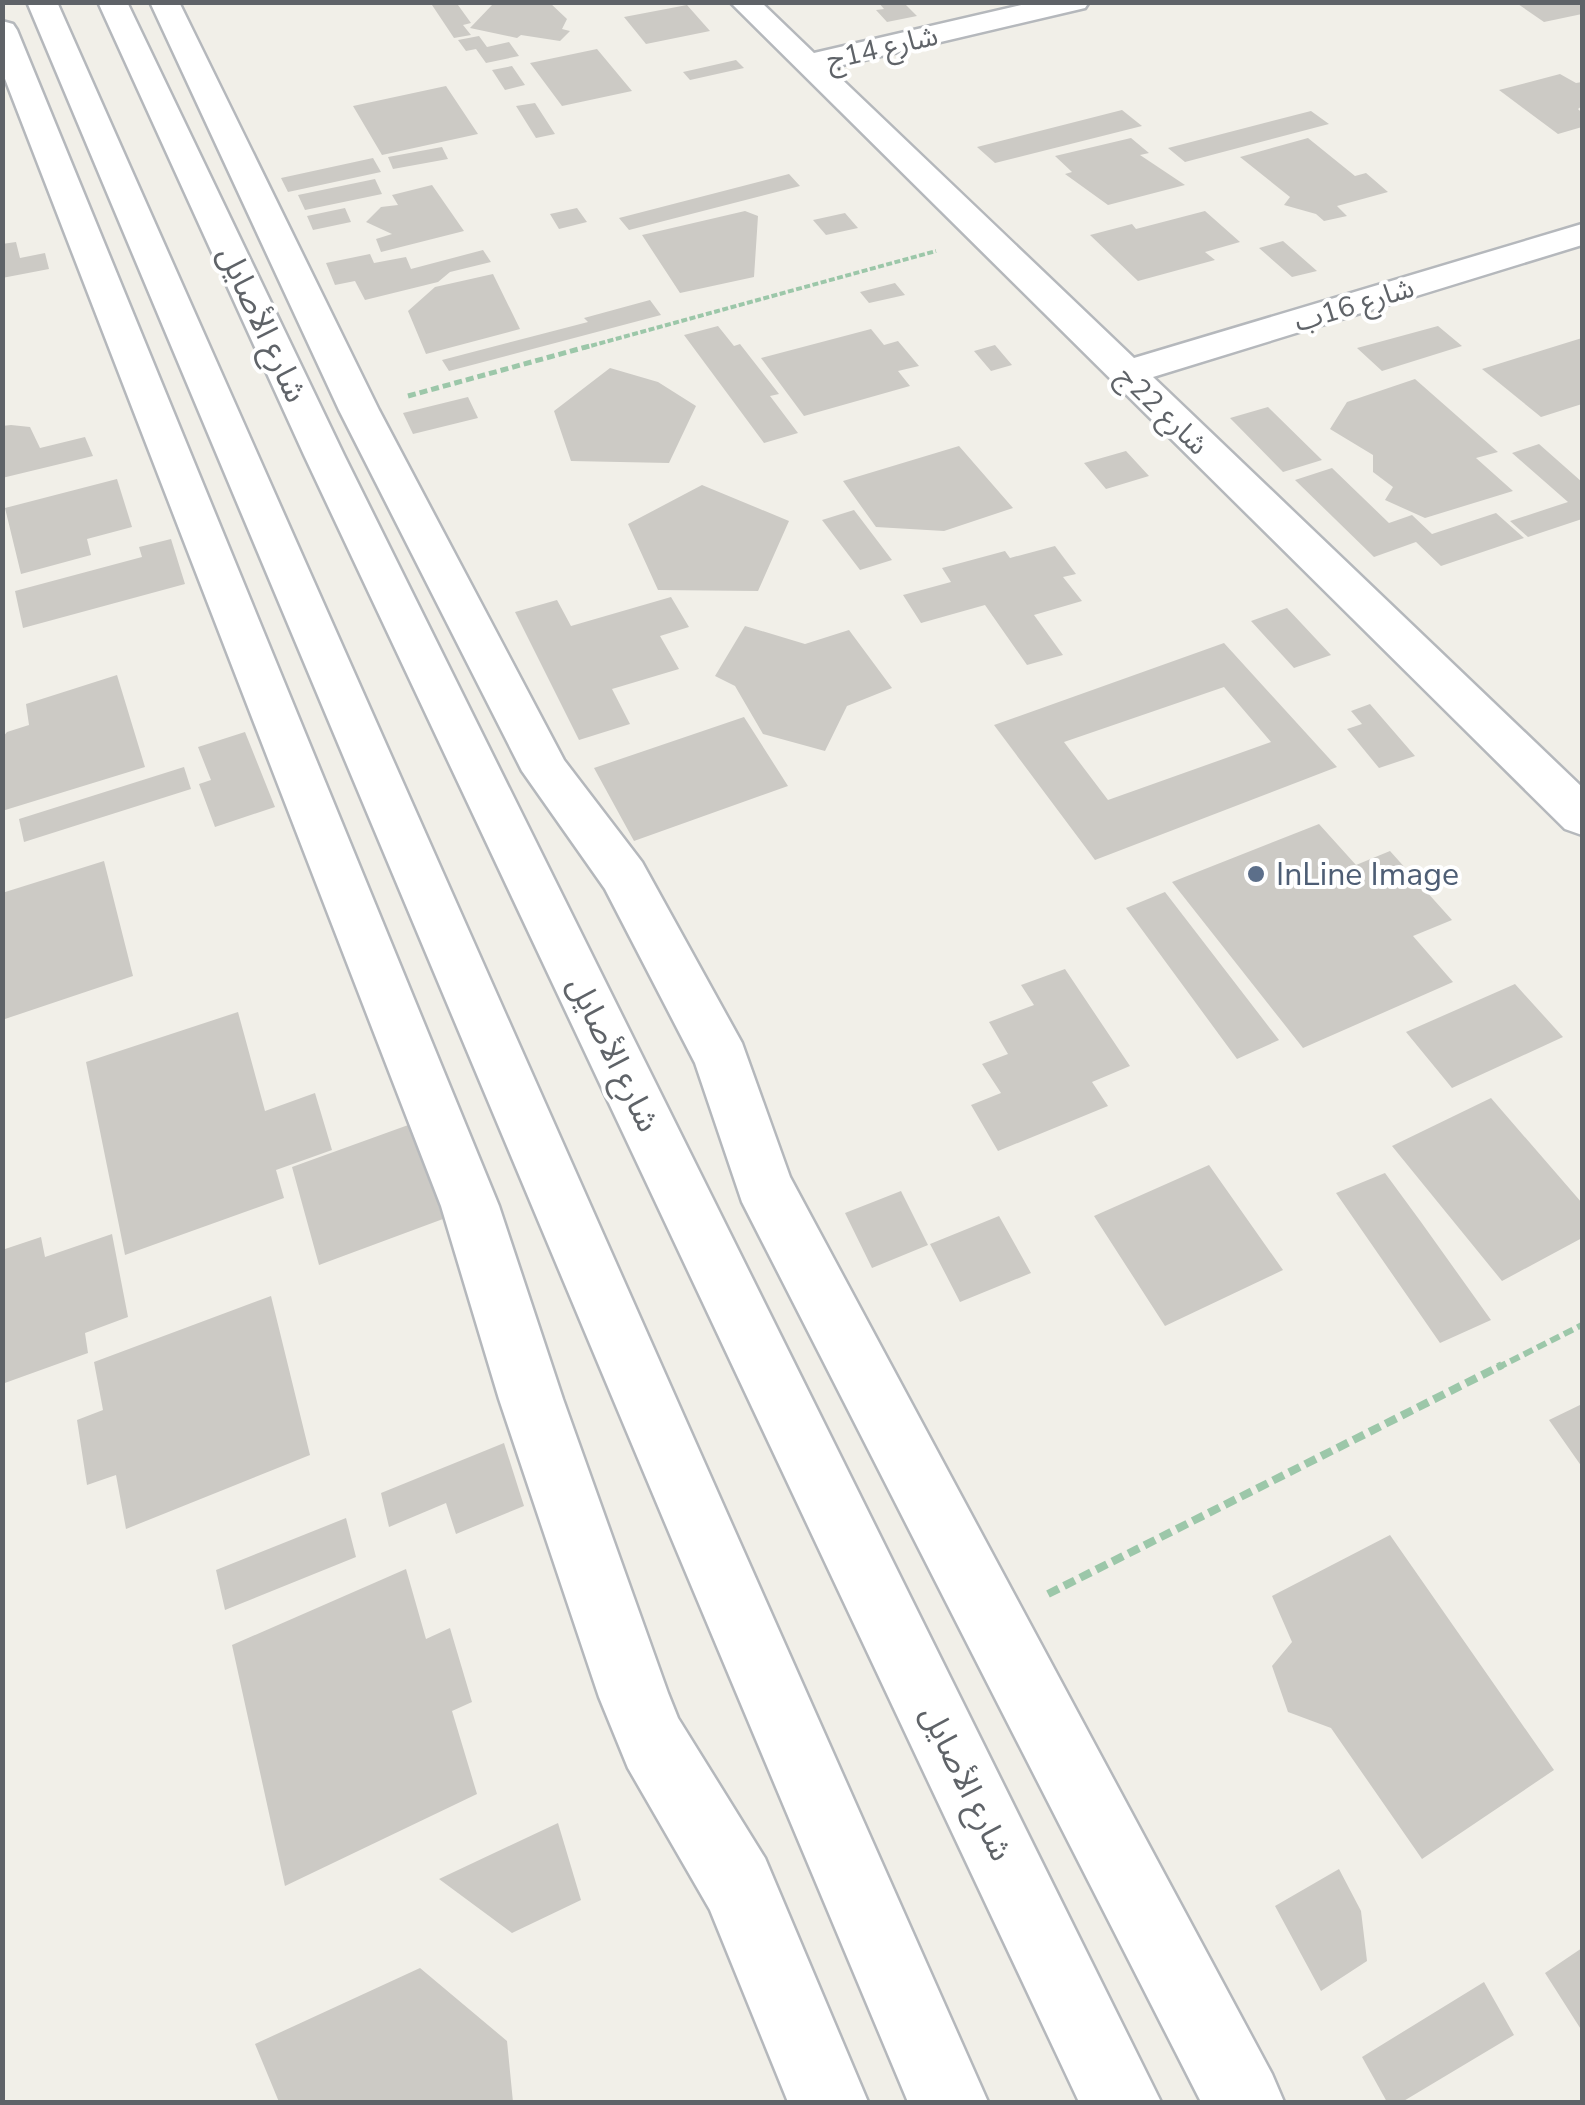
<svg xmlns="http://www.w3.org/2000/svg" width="1585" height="2105" font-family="'Nunito Sans','Noto Sans Arabic',sans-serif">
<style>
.building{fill:#cccac5;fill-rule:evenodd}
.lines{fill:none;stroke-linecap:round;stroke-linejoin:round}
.minor-casing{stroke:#b5b8bc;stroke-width:5}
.path-far3{stroke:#9cc7a9;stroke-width:4;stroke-dasharray:6 2.5;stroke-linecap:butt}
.path-far2{stroke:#9cc7a9;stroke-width:5;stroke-dasharray:8 4;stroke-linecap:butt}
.path-far1{stroke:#9cc7a9;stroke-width:6;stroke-dasharray:10 5;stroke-linecap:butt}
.path{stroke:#9cc7a9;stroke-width:8;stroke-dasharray:12 6;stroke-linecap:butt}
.minor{fill:#fff;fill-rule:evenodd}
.service-dot{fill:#5c6f8a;stroke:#fff;stroke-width:4}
.labels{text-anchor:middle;stroke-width:8;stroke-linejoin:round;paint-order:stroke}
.far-street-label{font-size:28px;fill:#5f6368;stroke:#fff}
.street-label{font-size:32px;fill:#5f6368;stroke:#fff}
.service-label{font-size:32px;fill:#4e5e75;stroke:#fff;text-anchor:start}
</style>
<rect width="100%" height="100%" fill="#f1efe8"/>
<path class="building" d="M430,2L458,5L471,23L463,25L471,35L454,38Z
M503,2H549L567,19L562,29L570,31L560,41L521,35L517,38L470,28L492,5Z
M878,2H903L917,16L887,22L876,10L884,9Z
M1515,2H1582V14L1544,22Z
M687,5L710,31L646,44L624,17Z
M479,36L487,47L509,42L519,56L486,63L476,49L466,51L458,40Z
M597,49L632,91L562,106L530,63Z
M736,60L744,68L690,80L683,72Z
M512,66L525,85L505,90L492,70Z
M1560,74L1576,83L1582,82V106L1578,109L1582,113V127L1558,134L1499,90Z
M446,86L478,134L382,155L353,106Z
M535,103L555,134L536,138L516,106Z
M1122,110L1142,126L995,163L977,147Z
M1311,111L1329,124L1185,162L1168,148Z
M1131,138L1149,153L1140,155L1185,185L1108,205L1065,174L1072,172L1055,156Z
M1308,138L1355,176L1366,173L1388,192L1337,206L1347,216L1324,221L1316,214L1284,205L1290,197L1240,157Z
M442,147L448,159L393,169L388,157Z
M373,158L381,172L288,192L281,178Z
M789,174L800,186L629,230L619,218Z
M375,179L382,194L305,210L298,195Z
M432,185L464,231L381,252L376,239L392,234L366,222L381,207L398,205L392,195Z
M345,208L351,222L313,230L307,216Z
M577,208L587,222L559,229L550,214Z
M745,211L758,216L754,277L680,293L642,235Z
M1205,211L1240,242L1205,252L1215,260L1138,281L1090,235L1132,224L1136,229Z
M845,213L858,228L826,235L813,220Z
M1283,241L1317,271L1292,277L1259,248Z
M16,242L20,258L45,253L49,269L2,278V244Z
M483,250L491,262L450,272L438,282L365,300L355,281L335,285L326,263L370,254L374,263L406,257L411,269Z
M493,274L520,329L426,354L408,311L435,287Z
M895,283L905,295L869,303L860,292Z
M650,300L661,315L449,371L442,360L588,322L584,318Z
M718,326L734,346L740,344L779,394L770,396L798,433L764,443L684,335Z
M1438,326L1462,346L1382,371L1357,348Z
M871,329L884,345L898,341L919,366L898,371L910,386L804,416L761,358Z
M1582,338V404L1541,417L1482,369Z
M995,345L1012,365L991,371L974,351Z
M610,368L658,382L696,406L669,463L571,461L554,411Z
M1415,379L1498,452L1476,458L1513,491L1425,518L1385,500L1393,487L1373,472V455L1330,429L1347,402Z
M468,397L478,418L413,434L403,413Z
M1268,407L1322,460L1283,472L1230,418Z
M11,425L30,427L40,448L85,437L93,456L2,478V426Z
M1539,444L1582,482V519L1528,537L1510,521L1568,502L1512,453Z
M959,446L1013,508L944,531L876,527L843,481Z
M1126,451L1149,476L1106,489L1084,463Z
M1332,468L1389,523L1412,515L1432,534L1496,513L1524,538L1441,566L1416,542L1374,557L1295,480Z
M117,479L132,527L87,539L91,555L21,574L5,508Z
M702,485L789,521L758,591L658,590L628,524Z
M854,510L892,560L860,570L822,520Z
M171,539L185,584L23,628L15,591L142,557L139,547Z
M1055,546L1076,574L1063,577L1082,601L1034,615L1063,655L1027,665L985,605L921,623L903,595L951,582L942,568L1005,551L1010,558Z
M671,597L689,627L660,636L679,669L612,689L630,724L579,740L515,612L557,600L571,626Z
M1287,608L1331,655L1294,668L1251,621Z
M745,626L805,644L849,630L892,688L847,706L825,751L763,734L735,686L715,676Z
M1224,643L1337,767L1095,860L994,725ZM1224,687L1271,742L1108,800L1064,742Z
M117,675L145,767L2,811V738L7,732L29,725L26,704Z
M1370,704L1415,756L1379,768L1347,729L1362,724L1351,711Z
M744,717L788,786L634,841L594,768Z
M245,732L275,807L215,827L199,784L211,780L198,747Z
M184,767L191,789L24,842L19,819Z
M1319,824L1356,865L1390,851L1452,920L1413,936L1453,982L1303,1048L1172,882Z
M104,861L133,976L2,1020V893Z
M1165,892L1279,1040L1237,1059L1126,908Z
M1065,969L1130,1066L1092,1082L1108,1106L998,1151L971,1105L1001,1093L982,1064L1008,1054L989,1022L1034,1005L1021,985Z
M1515,984L1563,1037L1452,1088L1406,1032Z
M238,1012L265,1111L315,1093L332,1150L276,1170L284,1198L125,1255L86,1062Z
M1491,1098L1582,1203V1238L1502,1281L1392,1146Z
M411,1124L443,1219L319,1265L292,1167Z
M1209,1165L1283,1270L1165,1326L1094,1216Z
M1385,1173L1421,1222L1491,1320L1440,1343L1336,1193Z
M901,1191L928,1245L872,1268L845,1213Z
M999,1216L1031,1273L960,1302L930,1244Z
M112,1234L128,1317L85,1333L88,1353L2,1384V1250L41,1237L45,1257Z
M271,1296L310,1455L126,1529L116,1475L87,1485L77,1420L103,1410L94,1362Z
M1582,1404V1467L1549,1420Z
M504,1443L524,1506L456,1534L446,1503L389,1527L381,1493Z
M346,1518L356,1557L225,1610L216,1570Z
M1390,1535L1554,1770L1422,1859L1331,1728L1288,1712L1272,1666L1292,1642L1272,1596Z
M406,1569L426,1639L450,1628L472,1702L452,1711L477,1794L285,1886L232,1645Z
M558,1823L581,1900L512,1933L439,1879Z
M1339,1869L1361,1911L1367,1961L1321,1991L1275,1906Z
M1582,1948V2031L1545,1973Z
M420,1968L507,2041L513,2102H279L255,2044Z
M1484,1982L1514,2035L1402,2102H1387L1362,2057Z"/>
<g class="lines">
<g class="minor-casing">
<path id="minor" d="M27,2H57L988,2102H908Z
M98,2H127L344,455L1161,2102H1079L304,455Z
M150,2H179L379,410L564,760L642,862L742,1043L790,1177L1272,2074L1284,2102H1201L742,1202L695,1063L605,889L522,771L339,410Z
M730,2H761L814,53L1034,2H1089L1085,8L830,68L1134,358L1582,224V245L1153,377L1582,787V835L1565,829Z
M2,21L13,24L17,30L499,1206L563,1399L668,1693L678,1718L765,1858L868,2102H788L710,1910L628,1768L599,1697L499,1399L441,1206L2,71Z"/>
</g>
<path class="path-far3" d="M583,348L936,251"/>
<path class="path-far2" d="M408,396L593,345"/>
<path class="path-far1" d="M1497,1368L1582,1325"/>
<path class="path" d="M1048,1594L1502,1365"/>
<use href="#minor" class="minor"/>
</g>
<circle class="service-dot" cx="1256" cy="874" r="10"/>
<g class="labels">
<g class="far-street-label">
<text transform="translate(882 47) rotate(-13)" y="10">شارع 14ج</text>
<text transform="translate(1354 304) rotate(-17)" y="10">شارع 16ب</text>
<text transform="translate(1163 410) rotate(44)" y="10">شارع 22ج</text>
</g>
<g class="street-label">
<text transform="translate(263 324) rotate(65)" y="11">شارع الأصايل</text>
<text transform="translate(614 1054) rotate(64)" y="11">شارع الأصايل</text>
<text transform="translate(967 1783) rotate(64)" y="11">شارع الأصايل</text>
</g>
<g class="service-label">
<text x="1276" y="885">InLine Image</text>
</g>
</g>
<rect width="1585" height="2105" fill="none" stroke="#5f6368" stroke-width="10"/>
</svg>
